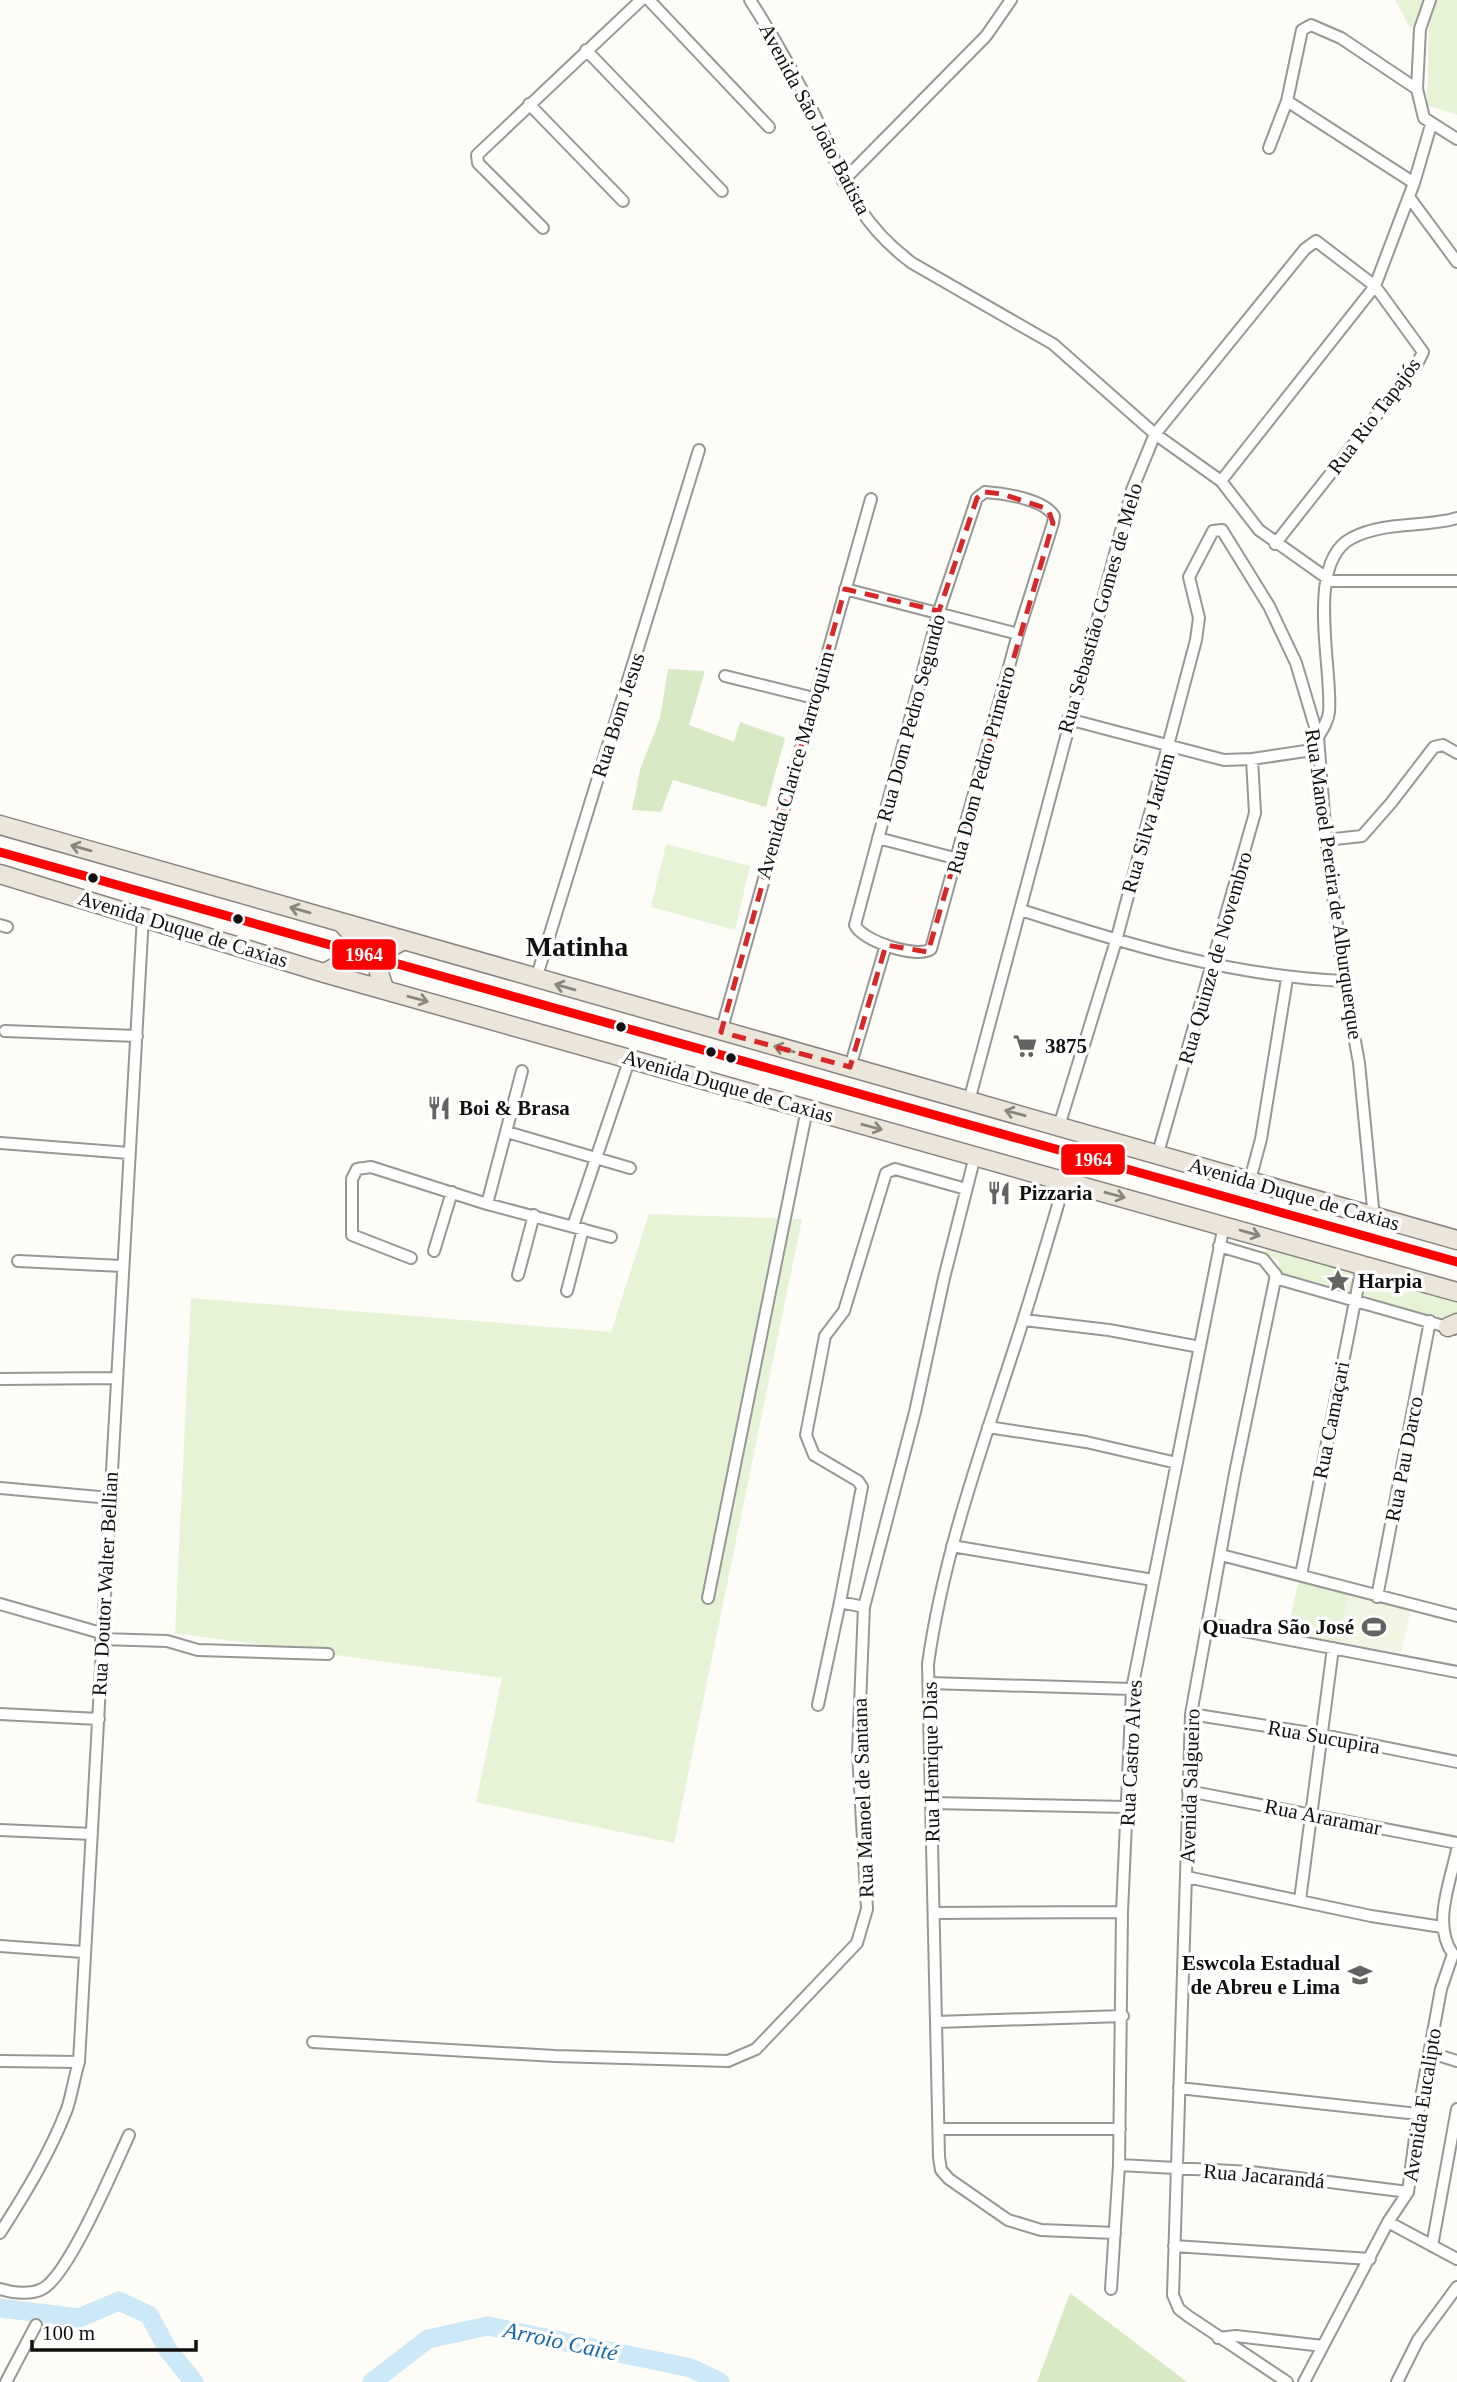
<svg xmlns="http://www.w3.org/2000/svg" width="1457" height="2382" font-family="Georgia,serif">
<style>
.green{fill:#e7f3d7}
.forest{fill:#d8eac5}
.pitch{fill:#f0f6e1}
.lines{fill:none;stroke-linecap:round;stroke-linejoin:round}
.river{stroke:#cde8f7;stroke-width:19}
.minor-casing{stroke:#979795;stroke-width:14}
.trunk-casing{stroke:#858482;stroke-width:21}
.minor{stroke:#fffffe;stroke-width:10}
.trunk{stroke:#ece5da;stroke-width:18}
.bus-1-casing{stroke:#fff;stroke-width:14}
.bus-1{stroke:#f00;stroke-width:9}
.oneway{stroke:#898680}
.marked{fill:none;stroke:#d62828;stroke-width:5;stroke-dasharray:14 9;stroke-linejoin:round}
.bus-dot{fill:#111;stroke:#fff;stroke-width:2.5}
.labels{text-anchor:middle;stroke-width:7;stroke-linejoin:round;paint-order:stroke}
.street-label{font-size:21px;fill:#111;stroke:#fff}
.poi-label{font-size:21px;font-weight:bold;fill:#111;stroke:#fff;text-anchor:start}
.water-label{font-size:23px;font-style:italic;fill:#1768a6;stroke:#fff}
.district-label{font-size:28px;font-weight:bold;fill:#111;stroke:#fff}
.line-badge{stroke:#fff;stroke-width:2.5}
.badge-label{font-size:19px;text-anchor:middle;font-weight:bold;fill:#fff}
</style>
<rect width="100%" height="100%" fill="#fdfcf7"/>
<path class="green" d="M1395,0H1457V115L1427,105L1429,17L1410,28Z
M666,844L750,866L735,930L651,907Z
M649,1214L802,1219L674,1843L476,1802L502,1678L175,1633L191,1298L611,1332Z
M1265,1249L1457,1301V1328L1359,1294L1280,1273L1278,1260L1265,1254Z
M1301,1570L1357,1589L1348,1649L1285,1640Z"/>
<path class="forest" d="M668,669L705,671L689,725L734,742L740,722L785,738L766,807L673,780L661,812L632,810L640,770L660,718Z
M1070,2293L1187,2382H1037Z"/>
<path class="pitch" d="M1348,1594L1411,1611L1401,1653L1338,1642Z"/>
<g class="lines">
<path class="river" d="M0,2308L79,2318L119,2301L149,2315L168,2350L194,2382
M372,2382L428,2339L488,2326L691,2368L720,2382"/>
<g class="minor-casing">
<path id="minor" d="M649,0L769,127
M750,0C775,39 798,80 818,122C845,182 856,221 912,263L1053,344L1155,434L1221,481L1259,530L1331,581H1457
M586,50L722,191
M1417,89L1420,29L1430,0
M1287,101L1414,183
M529,104L623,201
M1269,148L1287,101L1302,30L1311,25L1341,38L1417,89L1424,118L1457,139
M843,181L986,36L1011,0
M1409,197L1457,262
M543,228L478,163L477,155L641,0
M1221,481L1375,286L1414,183L1431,125
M985,492C1003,493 1044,499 1054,516L1053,523L1018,634L931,949C917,959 862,941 855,925L939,611L977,498Z
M845,589L1018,634
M725,676L814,698
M1068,719L1224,760L1252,759L1319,749
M1318,737C1323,729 1328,721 1329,712C1333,669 1304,562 1352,538C1385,521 1423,528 1457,518
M878,838L958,859
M1326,840L1362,836L1391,803L1434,747L1443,745L1457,753
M1021,910C1129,945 1230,976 1344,981
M0,925L7,927
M536,979L699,450
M5,1031L137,1036
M721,1032L871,499
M850,1067L886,945
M969,1101L1132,490L1155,434L1305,249L1316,241L1375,286L1423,352L1417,364L1275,544
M1059,1126L1116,941L1196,640L1199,618L1189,577L1213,531L1222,530L1269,606L1296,663L1318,737L1326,840L1344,981L1359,1063L1374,1218
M507,1132L630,1168
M0,1143L129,1153
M1158,1153L1255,813L1252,759
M1250,1180L1261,1139L1287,979
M1065,1181C1048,1239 1031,1298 1012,1355C979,1457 943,1557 928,1664L939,2157L941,2170L949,2179L1008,2220L1041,2230L1115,2233
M487,1204L522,1071
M573,1226L630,1058
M1219,1246L1263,1259L1276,1275L1235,1473L1191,1714L1173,2295L1179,2309L1188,2316L1287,2382
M434,1251L452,1192
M411,1258L352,1235V1179L357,1169L371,1167L487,1204L611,1237
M18,1261L122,1266
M518,1275L534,1215
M1275,1278L1454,1329
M567,1291L583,1229
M1024,1320L1109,1330L1200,1347
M0,1379L116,1378
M988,1427L1086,1442L1177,1463
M0,1488L110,1498
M952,1546L1153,1580
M1221,1555L1457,1616
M1301,1575L1362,1266
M1377,1597L1430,1321
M708,1598L807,1109
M0,1604L101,1633
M864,1607L840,1602L862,1487L858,1481L814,1455L806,1435L825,1336L844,1311L886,1173L895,1169L966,1189
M1207,1624L1457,1672
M101,1639L167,1641L198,1650L328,1654
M929,1683L1132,1689
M818,1705L840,1602
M0,1714L99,1719
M1191,1714L1323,1735L1457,1762
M1188,1791L1457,1843
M932,1803L1127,1807
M0,1830L92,1834
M1187,1877L1371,1916L1442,1927
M1300,1900L1333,1648
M934,1913L1122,1912
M0,1946L83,1952
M936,2022L1123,2016
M313,2042L555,2056L728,2061L756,2049L857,1943L867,1909L858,1753L864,1607L915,1412L944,1278L975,1156
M1431,2053L1457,2061
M0,2061L79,2062
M1179,2088L1418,2114
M939,2129H1120
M1119,2165L1251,2172L1408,2192
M1388,2222L1457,2259
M0,2233C25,2194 50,2153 67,2109C72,2094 74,2078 79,2062L143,916
M1174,2246L1370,2259
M1432,2246L1457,2109
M0,2289C12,2293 31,2295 42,2289C68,2277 115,2165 129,2135
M1111,2289L1119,2165L1122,1912L1132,1689L1224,1225
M1218,2338L1236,2336L1323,2346
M6,2382L36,2325
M1304,2382L1388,2222L1408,2192L1418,2114L1441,1989L1453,1954C1432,1925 1450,1883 1457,1850
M1397,2382L1418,2340L1457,2287"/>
</g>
<g class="trunk-casing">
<path id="trunk" d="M0,825L1457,1240
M0,874L324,973L1457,1292
M324,973C342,965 354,954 352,934L341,922
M385,990C373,961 376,954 404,940
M1448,1327L1457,1323"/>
</g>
<use href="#minor" class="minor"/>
<use href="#trunk" class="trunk"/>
<g class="bus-1-casing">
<path id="bus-1" d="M0,852L1457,1262"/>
</g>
<use href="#bus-1" class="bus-1"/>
</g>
<defs><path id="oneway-shaft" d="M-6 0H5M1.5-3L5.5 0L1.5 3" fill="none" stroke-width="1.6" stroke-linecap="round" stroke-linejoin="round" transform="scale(1.75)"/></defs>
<g class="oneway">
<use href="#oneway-shaft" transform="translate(81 848) rotate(-164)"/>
<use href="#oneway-shaft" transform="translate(300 910) rotate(-164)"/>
<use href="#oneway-shaft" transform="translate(565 987) rotate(-164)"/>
<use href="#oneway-shaft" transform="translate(418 999) rotate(15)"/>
<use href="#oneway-shaft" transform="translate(784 1049) rotate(-164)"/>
<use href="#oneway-shaft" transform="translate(1015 1113) rotate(-165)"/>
<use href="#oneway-shaft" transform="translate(872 1127) rotate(15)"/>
<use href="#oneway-shaft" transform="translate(1115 1195) rotate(15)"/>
<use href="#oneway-shaft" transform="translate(1250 1233) rotate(16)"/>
</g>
<path class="marked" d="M985,492L1002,494L1048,509L1053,523L928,952L886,945L850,1067L721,1032L845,589L939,611L977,498Z"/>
<defs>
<g id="supermarket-bare" transform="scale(1.89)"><path d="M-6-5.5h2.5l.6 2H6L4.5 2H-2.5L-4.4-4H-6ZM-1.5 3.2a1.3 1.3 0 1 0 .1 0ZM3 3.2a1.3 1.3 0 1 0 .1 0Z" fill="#646362" stroke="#fff" stroke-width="2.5" paint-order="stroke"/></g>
<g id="restaurant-bare" transform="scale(1.89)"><path d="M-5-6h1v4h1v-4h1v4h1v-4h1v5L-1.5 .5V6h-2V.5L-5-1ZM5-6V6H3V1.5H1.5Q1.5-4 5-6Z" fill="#646362" stroke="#fff" stroke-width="2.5" paint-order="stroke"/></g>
<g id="sight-bare" transform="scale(1.89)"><path d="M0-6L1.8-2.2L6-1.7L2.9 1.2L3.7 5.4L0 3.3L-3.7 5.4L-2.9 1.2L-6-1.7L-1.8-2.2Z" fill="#646362" stroke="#fff" stroke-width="2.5" paint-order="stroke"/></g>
<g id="stadium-bare" transform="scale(1.89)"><path d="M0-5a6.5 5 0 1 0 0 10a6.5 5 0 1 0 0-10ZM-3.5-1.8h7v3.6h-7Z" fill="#646362" stroke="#fff" stroke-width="2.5" paint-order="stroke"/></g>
<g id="school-bare" transform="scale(1.89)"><path d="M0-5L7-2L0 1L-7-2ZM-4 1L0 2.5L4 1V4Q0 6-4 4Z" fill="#646362" stroke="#fff" stroke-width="2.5" paint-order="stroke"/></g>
</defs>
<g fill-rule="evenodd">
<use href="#supermarket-bare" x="1025" y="1046"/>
<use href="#restaurant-bare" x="439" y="1108"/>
<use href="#restaurant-bare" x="999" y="1193"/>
<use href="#sight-bare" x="1338" y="1281"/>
<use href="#stadium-bare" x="1374" y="1627"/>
<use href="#school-bare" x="1360" y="1975"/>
</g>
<g class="bus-dot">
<circle cx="93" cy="878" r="6"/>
<circle cx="238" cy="919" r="6"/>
<circle cx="621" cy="1027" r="6"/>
<circle cx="711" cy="1052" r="6"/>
<circle cx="731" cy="1058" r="6"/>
</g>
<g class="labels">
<g class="street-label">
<text transform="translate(815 119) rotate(62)" y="7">Avenida São João Batista</text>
<text transform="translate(1374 416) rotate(-53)" y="7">Rua Rio Tapajós</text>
<text transform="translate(1100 608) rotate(-74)" y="7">Rua Sebastião Gomes de Melo</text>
<text transform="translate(618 715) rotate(-72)" y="7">Rua Bom Jesus</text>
<text transform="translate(911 718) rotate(-75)" y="7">Rua Dom Pedro Segundo</text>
<text transform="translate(795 765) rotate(-74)" y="7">Avenida Clarice Marroquim</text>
<text transform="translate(981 770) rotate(-75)" y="7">Rua Dom Pedro Primeiro</text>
<text transform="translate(1148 823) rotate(-74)" y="7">Rua Silva Jardim</text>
<text transform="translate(1334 884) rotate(82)" y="7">Rua Manoel Pereira de Alburquerque</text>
<text transform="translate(183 929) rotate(17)" y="7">Avenida Duque de Caxias</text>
<text transform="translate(1215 958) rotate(-74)" y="7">Rua Quinze de Novembro</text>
<text transform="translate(728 1086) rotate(16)" y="7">Avenida Duque de Caxias</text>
<text transform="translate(1294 1194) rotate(16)" y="7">Avenida Duque de Caxias</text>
<text transform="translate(1331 1420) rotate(-79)" y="7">Rua Camaçari</text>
<text transform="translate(1404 1459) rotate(-79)" y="7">Rua Pau Darco</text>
<text transform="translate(105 1584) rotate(-87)" y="7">Rua Doutor Walter Bellian</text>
<text transform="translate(1324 1737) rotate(10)" y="7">Rua Sucupira</text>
<text transform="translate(1131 1753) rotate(-87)" y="7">Rua Castro Alves</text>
<text transform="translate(931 1762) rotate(-91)" y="7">Rua Henrique Dias</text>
<text transform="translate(1190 1786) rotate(-88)" y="7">Avenida Salgueiro</text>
<text transform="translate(863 1798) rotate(-92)" y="7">Rua Manoel de Santana</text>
<text transform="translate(1323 1817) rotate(11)" y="7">Rua Araramar</text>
<text transform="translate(1422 2105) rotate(-81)" y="7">Avenida Eucalipto</text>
<text transform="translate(1264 2176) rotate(5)" y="7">Rua Jacarandá</text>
</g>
<g class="poi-label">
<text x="1045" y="1053">3875</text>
<text x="459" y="1115">Boi &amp; Brasa</text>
<text x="1019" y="1200">Pizzaria</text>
<text x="1358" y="1288">Harpia</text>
<text x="1354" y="1634" text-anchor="end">Quadra São José</text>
<text x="1340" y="1970" text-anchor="end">Eswcola Estadual<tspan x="1340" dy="24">de Abreu e Lima</tspan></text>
</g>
<g class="water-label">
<text transform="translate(561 2341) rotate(12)" y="8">Arroio Caité</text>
</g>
<g class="district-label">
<text x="577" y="956">Matinha</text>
</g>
</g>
<g class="line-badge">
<rect x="331" y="938" width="66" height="33" rx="7" fill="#f00"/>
<rect x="1060" y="1143" width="66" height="33" rx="7" fill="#f00"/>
</g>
<g class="badge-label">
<text x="364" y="961">1964</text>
<text x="1093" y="1166">1964</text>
</g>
<path d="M32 2340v10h164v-10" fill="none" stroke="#111111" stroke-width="3.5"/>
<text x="42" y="2340" font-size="21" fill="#111111" stroke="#ffffff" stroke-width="5" paint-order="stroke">100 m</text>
</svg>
